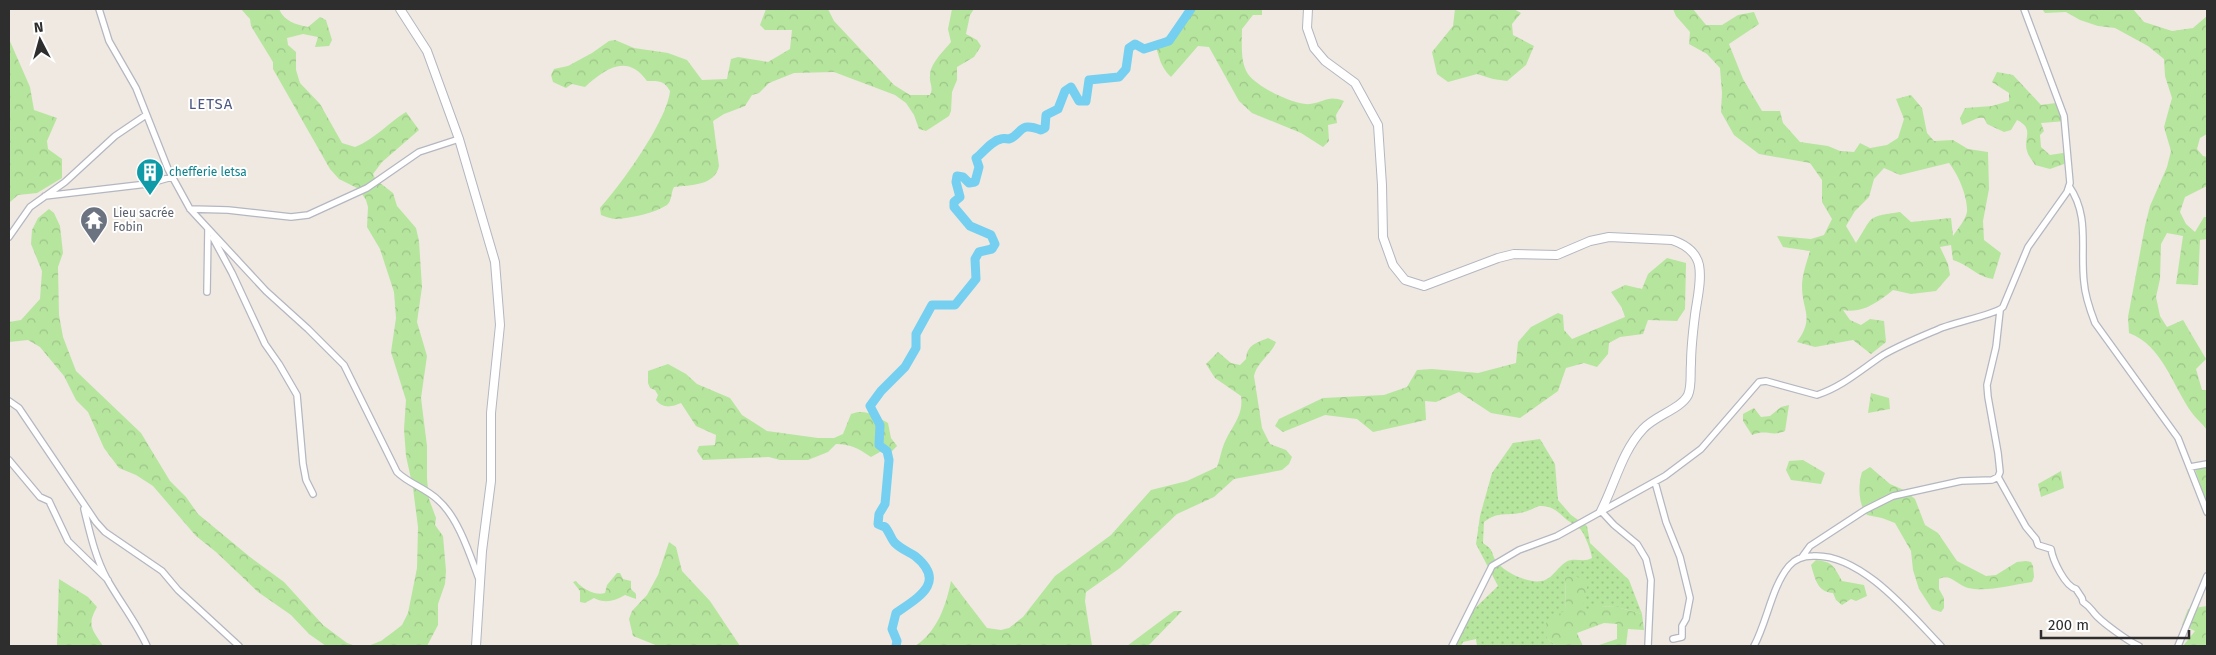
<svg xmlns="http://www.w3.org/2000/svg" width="2216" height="655" font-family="'Fira Sans',sans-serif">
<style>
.grass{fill:url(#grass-dots);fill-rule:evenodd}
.forest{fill:url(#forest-crowns);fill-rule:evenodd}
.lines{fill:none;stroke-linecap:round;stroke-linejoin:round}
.river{stroke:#75cff0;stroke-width:9}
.street-casing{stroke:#b4b7c1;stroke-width:8}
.secondary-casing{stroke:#b4b7c1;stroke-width:10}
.street{stroke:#fff;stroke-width:5.5}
.secondary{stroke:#fff;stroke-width:8}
.labels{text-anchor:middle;stroke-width:4;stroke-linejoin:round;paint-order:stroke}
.culture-label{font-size:12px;fill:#0d838f;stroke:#fff;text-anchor:start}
.worship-label{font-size:12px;fill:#5b616d;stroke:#fff;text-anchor:start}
.quarter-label{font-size:15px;letter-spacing:1px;fill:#4d5680;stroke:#fff}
</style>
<defs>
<pattern id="grass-dots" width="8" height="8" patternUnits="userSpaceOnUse" patternTransform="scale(1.25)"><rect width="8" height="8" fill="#b6e59e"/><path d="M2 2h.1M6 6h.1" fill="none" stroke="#9dc588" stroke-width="1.8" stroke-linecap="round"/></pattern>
<pattern id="forest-crowns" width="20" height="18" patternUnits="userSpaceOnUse" patternTransform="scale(1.25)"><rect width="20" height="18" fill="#b6e59e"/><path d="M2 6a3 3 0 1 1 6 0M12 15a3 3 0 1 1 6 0" fill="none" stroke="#9dc588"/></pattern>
</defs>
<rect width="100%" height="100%" fill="#efe9e1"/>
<path class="grass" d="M1540,439L1555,464L1558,500L1571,515L1587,526L1590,543L1629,580L1642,614C1616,607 1607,602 1581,613L1565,576L1566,610L1547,638L1556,646H1477L1476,639L1463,642L1461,646H1452L1469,614L1498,586L1476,544L1480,516L1492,473L1513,443ZM1539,506C1553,506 1557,511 1567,520C1571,523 1576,525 1580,529C1584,532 1592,553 1592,558C1584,563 1574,557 1566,562C1558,567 1553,577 1545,580C1532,586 1503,572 1496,561C1490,551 1495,551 1483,543L1484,522C1500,510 1507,517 1524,512C1529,511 1534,508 1539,506Z"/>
<path class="forest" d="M241,9H279C285,22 295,24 308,27L320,17L326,20L332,40L329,46L315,47L318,37L303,34L287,38L288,45L296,52V70L300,83L320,104L342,143L355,147C375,139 388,123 406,112L419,130L382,162L373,174L376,180L393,193L397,206L416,228L419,241L422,287L417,322L427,356L421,398L427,446V479L429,499L436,518L435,525L443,536L446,571L445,584L438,604V625L427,646H368L381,641L397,629L402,625L408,613L417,568L418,527L413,488L406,456L404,429L406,400L391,352L396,318L394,292L380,249L367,227L368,207L366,200L359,189L339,179L330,169L273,69V62L251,26L250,19Z
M766,9H828L834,21L894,85L910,95H930C934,87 929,83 930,76C930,63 944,51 951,42L948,29L952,9H974L970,15L966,34L977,40L981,46L974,57L957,67V80L952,92L951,111L949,116L926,131L919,129L914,115L906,103L895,95L834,72L794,73L769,83L759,93L752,95L745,106L724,114L713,121L719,166C715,186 690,185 674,187C671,192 672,201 667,205C655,213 631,218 617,219C612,219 606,217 601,215L600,208C621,185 667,121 670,91C664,80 658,81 647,81C627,53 605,69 585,87L572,84L566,88L553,82L551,75L554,69L568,66L592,53L609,41L615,40L634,48L668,53L687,60L702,80L727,79L731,59L738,57L768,62L790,49L792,30H765L760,25Z
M1189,9H1262V15H1253L1242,29C1242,43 1240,62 1248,74C1257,87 1295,106 1310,104C1326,102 1327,95 1344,101L1336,115L1337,123L1328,125L1329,141L1323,147L1301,133L1252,113L1239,101L1209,47L1198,46L1171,77C1159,65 1160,57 1154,42C1172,37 1179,27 1191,13Z
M1455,9H1514L1521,13L1512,24L1513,35L1534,46L1526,65L1507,81L1493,79L1477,74L1448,82L1437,74L1432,52L1453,26Z
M1673,9H1693L1706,25H1722L1738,15L1754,12L1759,24L1729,44L1743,79L1762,111H1780L1783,123L1800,142L1828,146L1840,151L1854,152L1860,143L1870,148L1887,145L1898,138L1904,119L1896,99L1911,95L1922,108L1927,133L1934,141L1953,140L1968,149L1988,152L1989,189L1983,221L1984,240L2001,253L1993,279C1977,277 1968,264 1953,260L1951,245L1940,247L1948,264L1950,275L1936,291L1911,294L1893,290C1878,302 1862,314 1843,310L1850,320L1861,325L1870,319L1884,321L1886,342L1871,354L1853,340L1815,347L1797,342C1815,317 1802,311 1802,286C1802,275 1807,261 1810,251L1783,247L1777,236L1811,239L1824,235L1832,219L1822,202V180L1810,163L1759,154L1734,135L1721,112L1722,93L1720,68L1707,54L1689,44L1690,32L1676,16ZM1949,163C1958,174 1968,197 1967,212C1966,219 1957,230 1953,236L1951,218L1911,222L1900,212C1865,217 1874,216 1856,243L1846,226L1855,211L1869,197L1874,179L1884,168L1900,175Z
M2042,9H2133L2144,22L2172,31L2193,28L2207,16V134L2200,138L2197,149L2203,156L2207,157V186L2185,197L2180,212L2186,224L2195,232L2204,217H2207V239L2200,240L2198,285L2176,284L2183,236L2167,233L2161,244L2160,279L2156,297L2160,316L2167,327L2183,320L2206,359L2196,369L2202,390H2207V430C2203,424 2196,419 2192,413C2172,385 2163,346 2129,333L2128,317L2145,226L2150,206L2167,167L2171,151L2164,127L2172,98L2165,76L2164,59L2148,46L2115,28L2098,26L2080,20L2066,12L2045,13Z
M9,39L30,87L34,110L57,118L47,141L48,149L62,159V178L37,193L18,195L9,203Z
M1997,72L2013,75L2041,105L2063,102L2066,121L2041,123L2044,131L2040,135L2041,147L2050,155L2069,152L2064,164L2050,169L2035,165C2033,161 2028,156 2027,151C2023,138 2035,129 2017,120L2011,130L2004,132L1987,124L1984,118H1978L1962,125L1960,118L1965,108L1992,106L2009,101V93L1992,82Z
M49,209L54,213L60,226L63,253L58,267L59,315L63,337L76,371L141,433L170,481L186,497L198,514L250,557L284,582L323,625L347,643L356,646H326L309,634L291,615L258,592L216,552L196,536L153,486L136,475L119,468L104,448L88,412L76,400L64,376L40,347L28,340L9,342V322L21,320L40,299L42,271L31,244L32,230L38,218Z
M1667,258L1686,263L1685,309L1677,321L1648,320L1643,334L1620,337L1609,343L1608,354L1597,367L1584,363L1566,368L1558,391L1520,418L1491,413L1459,392L1436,402L1425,401L1426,420L1373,432L1357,419L1325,415L1283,432L1275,426L1279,419L1323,398L1384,395L1407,387L1417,370L1432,369L1478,373L1516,363L1518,342L1531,327L1558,313L1563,315L1564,330L1572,339L1625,317L1622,308L1611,292L1625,285L1642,289L1648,274Z
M1268,338L1276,342C1271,355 1257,362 1254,376L1262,428L1270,444L1286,450L1292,457L1289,464L1282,470L1234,479L1214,497L1177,514L1120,568L1086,592L1085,601L1092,646H915C937,632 946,606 951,581L987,628L1001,630L1009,628L1023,617L1055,576L1111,535L1151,490L1187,481L1217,467C1220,459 1221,451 1224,444C1231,427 1244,416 1241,396L1215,378L1206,364L1218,352L1231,363L1240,365L1246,359C1247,345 1256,343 1268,338Z
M668,364L686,374L697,384L730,398L742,415L767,431L818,438H834L843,434L851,414C865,408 876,416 888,423L891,438L897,446L890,453L880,452L871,457C859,449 851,444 836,444L828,452L808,460H780L769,457L703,460L697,451L699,446L715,445L716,435L696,426L681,403C672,407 663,409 656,400L658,395L655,390L650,388L648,383V371Z
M1871,393L1889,398L1890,409L1868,413Z
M1789,405L1785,431C1771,437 1768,429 1752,435L1743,421V414L1754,408L1761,417L1770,416L1781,407Z
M1803,460L1825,473L1821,484L1791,480L1786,470L1789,461Z
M2207,460V505L2194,466Z
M1870,467L1890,484L1904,490L1915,499L1925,525L1938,533L1957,561L1986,576L1996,575L2017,562L2026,561L2031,562L2033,566L2034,577L2032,582C2012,585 1987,592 1968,588C1957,585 1950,573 1939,579V589L1944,598V608L1941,612L1932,609L1919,589L1913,570L1911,551L1895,523L1882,518L1867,515C1858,504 1858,485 1862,472Z
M2061,471L2064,488L2041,497L2038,484Z
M669,542L676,547L682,571L710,601L740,646H658L633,636L629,619L632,611L647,595L658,575Z
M1816,560C1833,562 1834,566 1842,581L1864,585L1867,596L1856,601L1851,599L1842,605L1836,600L1833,593C1817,592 1815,578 1811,565Z
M617,573H620L623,579L631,581V589L636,594V599L625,595C615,601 605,604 594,598L585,603L580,602V591L573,582L576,581C582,589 596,596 605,593L607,585Z
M1565,576L1577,577L1588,582L1582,612L1597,606L1617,607L1642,614L1644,630L1628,629L1626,646H1596L1617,639V624L1604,623L1577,633L1583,646H1556L1547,638L1546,621L1566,610Z
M59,579L88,597L97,607C86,626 93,630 103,646H57Z
M2207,606V646H2183L2195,631L2182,625L2188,609Z
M1174,611H1182L1148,646H1127Z"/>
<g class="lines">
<path class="river" d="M896,646L897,641L892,629L896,613C919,597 947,582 915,556C909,552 901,549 895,543C891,539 889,531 885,527L878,524L879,514L885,504L889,460L887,451L879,445L880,425L870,406L881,391L905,367L916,348V334L932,305H955L976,279L975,259L979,252L992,249L995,244L991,235L970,226L954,207V202L960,197L956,182L957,176L963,177L969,183L975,182L979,167L976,158C984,152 991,141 1001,139C1004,138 1007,139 1009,139C1023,134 1018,121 1041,130L1045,128L1046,115L1058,109L1065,91L1071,87L1079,101H1086L1089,80L1119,77L1126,69L1129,48L1135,44L1144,49L1169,41L1191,9"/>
<g class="street-casing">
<path id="street" d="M99,9L109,41L136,88L168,169L190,209L266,291L308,329L344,365L397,472C409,484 426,488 438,500C458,517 470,555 479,579
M2069,186C2090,216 2080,248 2084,282C2085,296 2090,310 2095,323L2178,438L2207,512
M45,196L147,184L172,177
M190,209L228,210L291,217L308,215L367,188L419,152L459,139
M9,237L30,207L65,182L115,136L146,115
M213,238L232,273L265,344L279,364L297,395L303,464L306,480L313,494
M207,292L208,229
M9,401L19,408L96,522L105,532L162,571L178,590L239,646
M9,460L40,497L49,501L68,541L108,580
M2190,467L2207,464
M1998,477L2026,527L2036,539L2038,545L2051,549C2053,561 2065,586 2076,589L2082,598L2083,602C2089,606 2090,608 2094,613C2100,621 2129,642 2139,646
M1655,482L1666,522L1680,557L1690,598L1686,619L1682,626V637L1673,639
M84,509C90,533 95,557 107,579C120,602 136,622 147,646
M1601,511L1614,525L1637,544L1646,559L1651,580L1648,646
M1802,557L1810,546L1865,510L1893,496L1961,481L1992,480L1998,477L2000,472L1998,453L1988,397L1987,385L1996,347L2000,311
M1452,646L1492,566L1519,550L1557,536L1665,476L1701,449L1759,382L1766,381L1817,395C1842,387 1862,369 1883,355C1900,345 1920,337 1939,329C1952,323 1997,314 2003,307L2028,247L2067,192L2070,183L2064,116L2024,9
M1754,646C1767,622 1772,586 1789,566C1795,559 1804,556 1813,556C1861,553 1911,615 1941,646
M2178,646L2207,576"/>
</g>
<g class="secondary-casing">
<path id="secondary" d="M400,9L427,51L459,139L495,262L500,325L491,413V481L482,551L476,646
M1308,9L1307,28L1314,48L1325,61L1355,83L1378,125L1382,185L1383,237L1393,265L1405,280L1424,286L1498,258L1514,254L1557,255L1590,241L1609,237L1672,240C1684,244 1696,252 1699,265C1702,281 1697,299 1695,315C1693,331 1691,348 1691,364C1690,373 1692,386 1688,395C1681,409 1654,416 1643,429C1622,451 1615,484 1601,511"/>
</g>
<use href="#street" class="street"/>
<use href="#secondary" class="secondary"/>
</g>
<defs>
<g id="building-pin" transform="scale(1.4375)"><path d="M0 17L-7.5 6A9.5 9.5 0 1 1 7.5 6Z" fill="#0f9aa8" stroke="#fff"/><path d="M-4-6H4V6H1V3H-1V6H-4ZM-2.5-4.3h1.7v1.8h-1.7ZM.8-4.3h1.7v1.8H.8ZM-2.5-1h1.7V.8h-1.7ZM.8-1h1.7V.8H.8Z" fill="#fff"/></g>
<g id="temple-pin" transform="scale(1.4375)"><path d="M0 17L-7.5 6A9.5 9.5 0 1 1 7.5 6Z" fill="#6b7280" stroke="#fff"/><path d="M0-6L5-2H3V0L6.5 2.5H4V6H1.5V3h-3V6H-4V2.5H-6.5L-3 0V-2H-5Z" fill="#fff"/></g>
</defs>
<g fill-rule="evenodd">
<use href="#building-pin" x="150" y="172"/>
<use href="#temple-pin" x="94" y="220"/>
</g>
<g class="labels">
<g class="culture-label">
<text x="169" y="176">chefferie letsa</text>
</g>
<g class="worship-label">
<text x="113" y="217">Lieu sacrée<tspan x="113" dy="14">Fobin</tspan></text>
</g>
<g class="quarter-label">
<text x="211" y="109">LETSA</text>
</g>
</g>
<rect width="2216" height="655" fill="none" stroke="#2e2e2e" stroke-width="20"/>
<g transform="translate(40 40) rotate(354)" stroke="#ffffff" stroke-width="4" paint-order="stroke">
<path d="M0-4L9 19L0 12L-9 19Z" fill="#2e2e2e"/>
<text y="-8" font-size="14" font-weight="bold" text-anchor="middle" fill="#2e2e2e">N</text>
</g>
<path d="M2041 630v8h148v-8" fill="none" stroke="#2e2e2e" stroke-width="2.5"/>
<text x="2048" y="630" font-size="15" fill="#2e2e2e" stroke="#ffffff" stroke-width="4" paint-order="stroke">200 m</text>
</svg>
